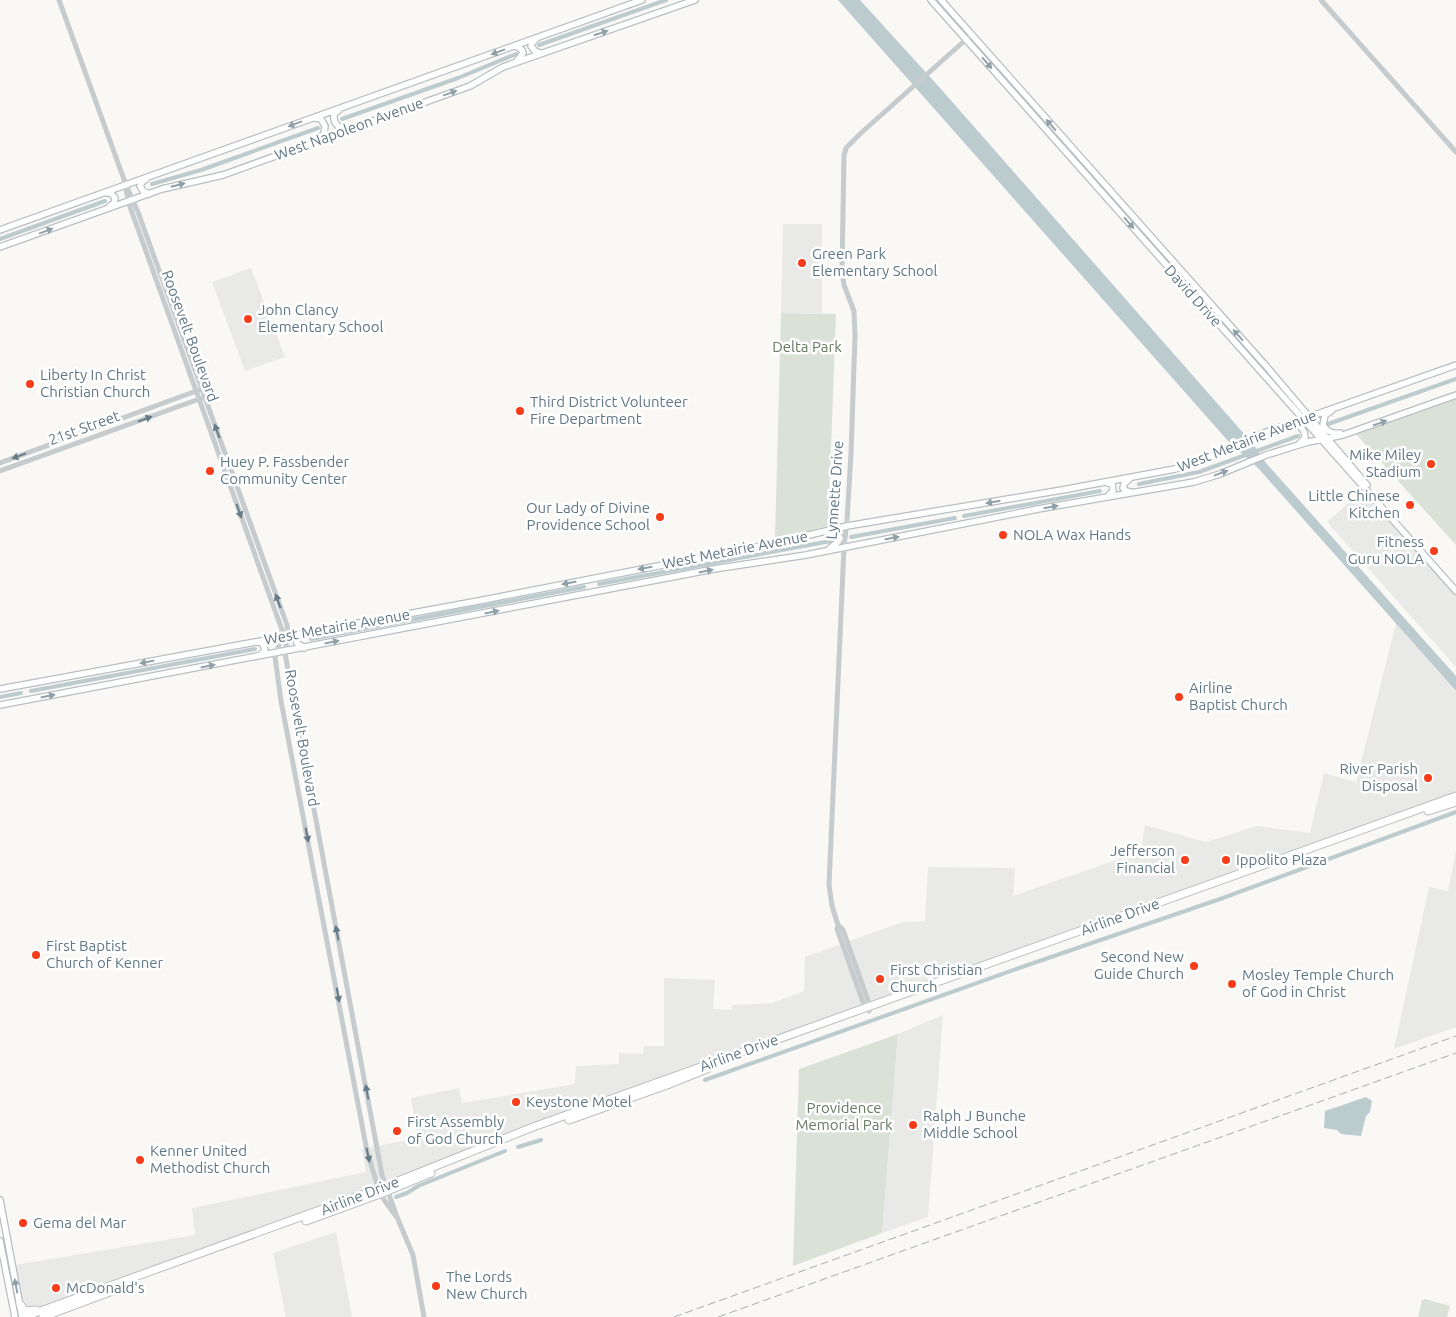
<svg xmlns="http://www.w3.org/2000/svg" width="1456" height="1317" font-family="Ubuntu,sans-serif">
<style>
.built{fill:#e9eae8}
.green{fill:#dae1d6}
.water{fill:#bccbce}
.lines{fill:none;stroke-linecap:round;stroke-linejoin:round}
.canal{stroke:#bccbce;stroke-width:4}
.secondary-casing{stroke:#b7bec3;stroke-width:8}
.trunk-casing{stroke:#babec1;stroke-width:9}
.tertiary{stroke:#c6cbce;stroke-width:5}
.secondary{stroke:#fff;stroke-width:5.5}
.trunk{stroke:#fff;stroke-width:7}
.rail{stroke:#a5aeb3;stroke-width:1;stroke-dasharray:8 4;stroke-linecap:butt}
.oneway{fill:#90a0a9}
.oneway2{fill:#657b88}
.poi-dot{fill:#f63c18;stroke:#fff;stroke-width:2}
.labels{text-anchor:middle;stroke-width:5;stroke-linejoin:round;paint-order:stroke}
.street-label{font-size:15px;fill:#607784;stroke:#fff}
.poi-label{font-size:15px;fill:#607784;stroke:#fff;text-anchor:start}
.park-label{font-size:15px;fill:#667a60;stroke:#fff}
</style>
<rect width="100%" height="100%" fill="#f9f8f5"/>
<path class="built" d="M783,224H822V313H781Z
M251,268L285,357L245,371L212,282Z
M1363,490L1456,596V667L1327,522Z
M1396,623L1456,692V792L572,1109L371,1187L69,1299L31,1310L23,1306L15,1265L195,1235L192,1208L366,1172L362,1149L417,1138L411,1098L459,1088L462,1103L575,1084L576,1066L619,1064V1053L643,1054L644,1046H664V978L715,980L713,1009L732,1010V1005L772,1003L804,991L805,957L903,922L925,921L928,867L1015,868L1013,896L1141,851L1145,825L1206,842L1257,826L1310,833L1324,773L1356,782Z
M1456,851V1027L1394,1049L1429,887L1448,891Z
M943,1015L928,1217L882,1233L898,1034Z
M336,1232L352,1317H286L273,1253Z"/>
<path class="green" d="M781,313L836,314L828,526L775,539Z
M1456,396V545L1356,434Z
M898,1034L882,1233L793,1266L799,1069Z
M1425,1299L1450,1306L1447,1317H1418L1422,1300Z"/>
<path class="water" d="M838,0H860L940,88L1253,444L1266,463L1456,676V691L1258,468L1229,442Z
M1366,1097L1372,1101L1370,1112L1366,1116L1361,1136L1341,1134L1337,1130L1324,1128L1325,1111Z"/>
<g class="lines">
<path class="canal" d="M539,45L666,0
M342,119L458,78L516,54
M152,184L201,170L318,128
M0,239L105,201
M1328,424L1456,379
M1139,484L1199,472L1298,436
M964,516L1100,491
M851,537L955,518
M599,584L836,540
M311,639L584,587
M31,691L255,649
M0,697L21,693
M705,1080L1022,967L1220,899L1456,812
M518,1147L541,1140
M396,1197L407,1193L418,1186L505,1151"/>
<g class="secondary-casing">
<path id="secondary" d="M931,0L1456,591
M941,0L1266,366L1367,485
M536,39L532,43L531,46L535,51L540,53
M516,46L522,50L523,53L517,61
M339,110L334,114C333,123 337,127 345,129
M315,118L321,119L325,126L324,134L320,137
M146,179L142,182L140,186L143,191L149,194
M107,193H111L115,198L114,203L110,206
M0,230L642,0
M0,247L162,189L223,175L470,86L503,67L695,0
M1331,411L1325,415L1323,425C1327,432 1332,434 1340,433
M1290,424C1299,424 1305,429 1305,438L1298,445
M1105,482L1112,484L1113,491L1109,495
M1130,492L1126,491L1123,488L1124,484L1130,478
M830,548L838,542L840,538L837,532H830
M301,634L296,639L297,643L304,648
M257,642L263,643L265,651L260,655
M0,689L478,601L771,544L847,526L1062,490L1175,469L1196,463L1258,435L1456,365
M0,705L714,569L806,555L1038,509L1194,482L1220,474L1266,455L1308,442L1343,435L1456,395
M0,1200L22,1317
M0,1241L15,1317"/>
</g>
<g class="trunk-casing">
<path id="trunk" d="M1428,811L1456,802
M569,1120L667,1085L707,1069
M306,1221L380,1194L431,1173
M20,1304L25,1311L36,1310
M24,1317L378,1189L533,1127L1456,796
M43,1317L126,1286"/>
</g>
<path class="tertiary" d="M59,0L126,185L138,212L287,625C289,637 284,647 286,659L382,1175L397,1217L413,1255L424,1317
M1321,0L1456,152
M126,189L129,204L282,630L281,639L275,657L281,701L367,1151L380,1194L395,1215
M0,463L199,390
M0,471L202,398
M838,925L843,930L870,1006L869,1009
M869,1011L865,1008L837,929L838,925L832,906L829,885L844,547L847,521L851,454L855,336L854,311L844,285L842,270L844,155L846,148L861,133L971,35"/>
<use href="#secondary" class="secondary"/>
<use href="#trunk" class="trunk"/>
<path class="rail" d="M674,1317L1456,1036
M718,1317L1456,1053"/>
</g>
<defs><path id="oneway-solid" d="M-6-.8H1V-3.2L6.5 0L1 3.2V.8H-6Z" transform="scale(1.25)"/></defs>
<g class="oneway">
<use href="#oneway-solid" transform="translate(601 33) rotate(-18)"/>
<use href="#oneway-solid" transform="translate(498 52) rotate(160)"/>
<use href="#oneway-solid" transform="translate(987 63) rotate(49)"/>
<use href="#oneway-solid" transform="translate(450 93) rotate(-20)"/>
<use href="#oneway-solid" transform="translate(295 124) rotate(160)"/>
<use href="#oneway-solid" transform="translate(1051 125) rotate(-131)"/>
<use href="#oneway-solid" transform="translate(178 185) rotate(-14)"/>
<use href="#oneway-solid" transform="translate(1129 223) rotate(49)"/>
<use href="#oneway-solid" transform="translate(46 231) rotate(-20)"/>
<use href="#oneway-solid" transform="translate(1238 335) rotate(-132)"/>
<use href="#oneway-solid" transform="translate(1380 423) rotate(-19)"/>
<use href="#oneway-solid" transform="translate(1221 473) rotate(-20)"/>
<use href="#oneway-solid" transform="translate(993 502) rotate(170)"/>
<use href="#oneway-solid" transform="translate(1051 507) rotate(-10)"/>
<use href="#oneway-solid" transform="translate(892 538) rotate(-11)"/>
<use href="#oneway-solid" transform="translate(645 568) rotate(170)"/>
<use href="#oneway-solid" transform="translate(706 571) rotate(-11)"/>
<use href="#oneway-solid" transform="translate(569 583) rotate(169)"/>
<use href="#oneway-solid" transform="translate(492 612) rotate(-11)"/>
<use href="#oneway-solid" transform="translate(332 642) rotate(-11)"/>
<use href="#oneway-solid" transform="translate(147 662) rotate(169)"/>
<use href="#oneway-solid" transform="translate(208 666) rotate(-11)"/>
<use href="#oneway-solid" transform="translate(48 696) rotate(-11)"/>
<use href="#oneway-solid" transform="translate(16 1286) rotate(-101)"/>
</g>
<g class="oneway2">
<use href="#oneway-solid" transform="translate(145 419) rotate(-20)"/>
<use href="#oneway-solid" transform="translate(217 431) rotate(-110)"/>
<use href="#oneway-solid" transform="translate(19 456) rotate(160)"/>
<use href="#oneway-solid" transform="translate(239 511) rotate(70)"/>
<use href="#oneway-solid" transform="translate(278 601) rotate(-110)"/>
<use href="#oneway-solid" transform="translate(307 835) rotate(79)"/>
<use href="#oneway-solid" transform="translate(337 933) rotate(-101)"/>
<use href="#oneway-solid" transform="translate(338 995) rotate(80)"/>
<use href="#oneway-solid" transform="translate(367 1092) rotate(-101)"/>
<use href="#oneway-solid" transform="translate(368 1155) rotate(78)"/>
</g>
<g class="poi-dot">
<circle cx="802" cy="263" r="5"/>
<circle cx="248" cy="319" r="5"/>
<circle cx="30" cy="384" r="5"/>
<circle cx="520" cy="411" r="5"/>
<circle cx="1431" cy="464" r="5"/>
<circle cx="210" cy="471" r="5"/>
<circle cx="1410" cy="505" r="5"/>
<circle cx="660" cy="517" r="5"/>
<circle cx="1003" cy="535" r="5"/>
<circle cx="1434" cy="551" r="5"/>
<circle cx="1179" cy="697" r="5"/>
<circle cx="1428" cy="778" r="5"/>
<circle cx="1185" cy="860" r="5"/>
<circle cx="1226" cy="860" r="5"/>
<circle cx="36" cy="955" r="5"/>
<circle cx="1194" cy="966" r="5"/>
<circle cx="880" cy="979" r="5"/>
<circle cx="1232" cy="984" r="5"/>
<circle cx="516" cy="1102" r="5"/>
<circle cx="913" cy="1125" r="5"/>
<circle cx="397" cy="1131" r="5"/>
<circle cx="140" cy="1160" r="5"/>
<circle cx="23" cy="1223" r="5"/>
<circle cx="436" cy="1286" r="5"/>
<circle cx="56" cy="1288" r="5"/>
</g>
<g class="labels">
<g class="street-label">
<text transform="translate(349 129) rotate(-20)" y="5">West Napoleon Avenue</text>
<text transform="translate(1193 296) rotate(48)" y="5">David Drive</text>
<text transform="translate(190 336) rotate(70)" y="5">Roosevelt Boulevard</text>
<text transform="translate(84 428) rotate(-20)" y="5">21st Street</text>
<text transform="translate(1247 441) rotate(-21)" y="5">West Metairie Avenue</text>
<text transform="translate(835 490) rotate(-86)" y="5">Lynnette Drive</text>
<text transform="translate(735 550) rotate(-11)" y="5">West Metairie Avenue</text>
<text transform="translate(337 627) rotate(-10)" y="5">West Metairie Avenue</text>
<text transform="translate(302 738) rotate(80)" y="5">Roosevelt Boulevard</text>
<text transform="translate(1120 917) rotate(-20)" y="5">Airline Drive</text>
<text transform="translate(739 1053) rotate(-20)" y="5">Airline Drive</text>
<text transform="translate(360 1196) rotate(-21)" y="5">Airline Drive</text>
</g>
<g class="poi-label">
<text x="812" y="259">Green Park<tspan x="812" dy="17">Elementary School</tspan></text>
<text x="258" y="315">John Clancy<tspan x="258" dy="17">Elementary School</tspan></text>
<text x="40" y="380">Liberty In Christ<tspan x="40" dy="17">Christian Church</tspan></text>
<text x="530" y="407">Third District Volunteer<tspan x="530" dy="17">Fire Department</tspan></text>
<text x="1421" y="460" text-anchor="end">Mike Miley<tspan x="1421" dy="17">Stadium</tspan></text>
<text x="220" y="467">Huey P. Fassbender<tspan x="220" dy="17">Community Center</tspan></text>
<text x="1400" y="501" text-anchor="end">Little Chinese<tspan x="1400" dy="17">Kitchen</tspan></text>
<text x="650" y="513" text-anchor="end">Our Lady of Divine<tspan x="650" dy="17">Providence School</tspan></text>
<text x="1013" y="540">NOLA Wax Hands</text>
<text x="1424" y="547" text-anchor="end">Fitness<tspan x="1424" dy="17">Guru NOLA</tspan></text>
<text x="1189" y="693">Airline<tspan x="1189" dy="17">Baptist Church</tspan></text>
<text x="1418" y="774" text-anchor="end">River Parish<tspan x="1418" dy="17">Disposal</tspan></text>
<text x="1175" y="856" text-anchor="end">Jefferson<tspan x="1175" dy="17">Financial</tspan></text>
<text x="1236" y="865">Ippolito Plaza</text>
<text x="46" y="951">First Baptist<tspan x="46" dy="17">Church of Kenner</tspan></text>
<text x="1184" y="962" text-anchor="end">Second New<tspan x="1184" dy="17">Guide Church</tspan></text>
<text x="890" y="975">First Christian<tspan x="890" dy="17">Church</tspan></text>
<text x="1242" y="980">Mosley Temple Church<tspan x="1242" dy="17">of God in Christ</tspan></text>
<text x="526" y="1107">Keystone Motel</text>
<text x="923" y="1121">Ralph J Bunche<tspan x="923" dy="17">Middle School</tspan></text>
<text x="407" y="1127">First Assembly<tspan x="407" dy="17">of God Church</tspan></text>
<text x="150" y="1156">Kenner United<tspan x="150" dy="17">Methodist Church</tspan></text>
<text x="33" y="1228">Gema del Mar</text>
<text x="446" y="1282">The Lords<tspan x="446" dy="17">New Church</tspan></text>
<text x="66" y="1293">McDonald's</text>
</g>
<g class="park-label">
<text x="807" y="352">Delta Park</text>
<text x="844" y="1113">Providence<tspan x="844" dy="17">Memorial Park</tspan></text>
</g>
</g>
</svg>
